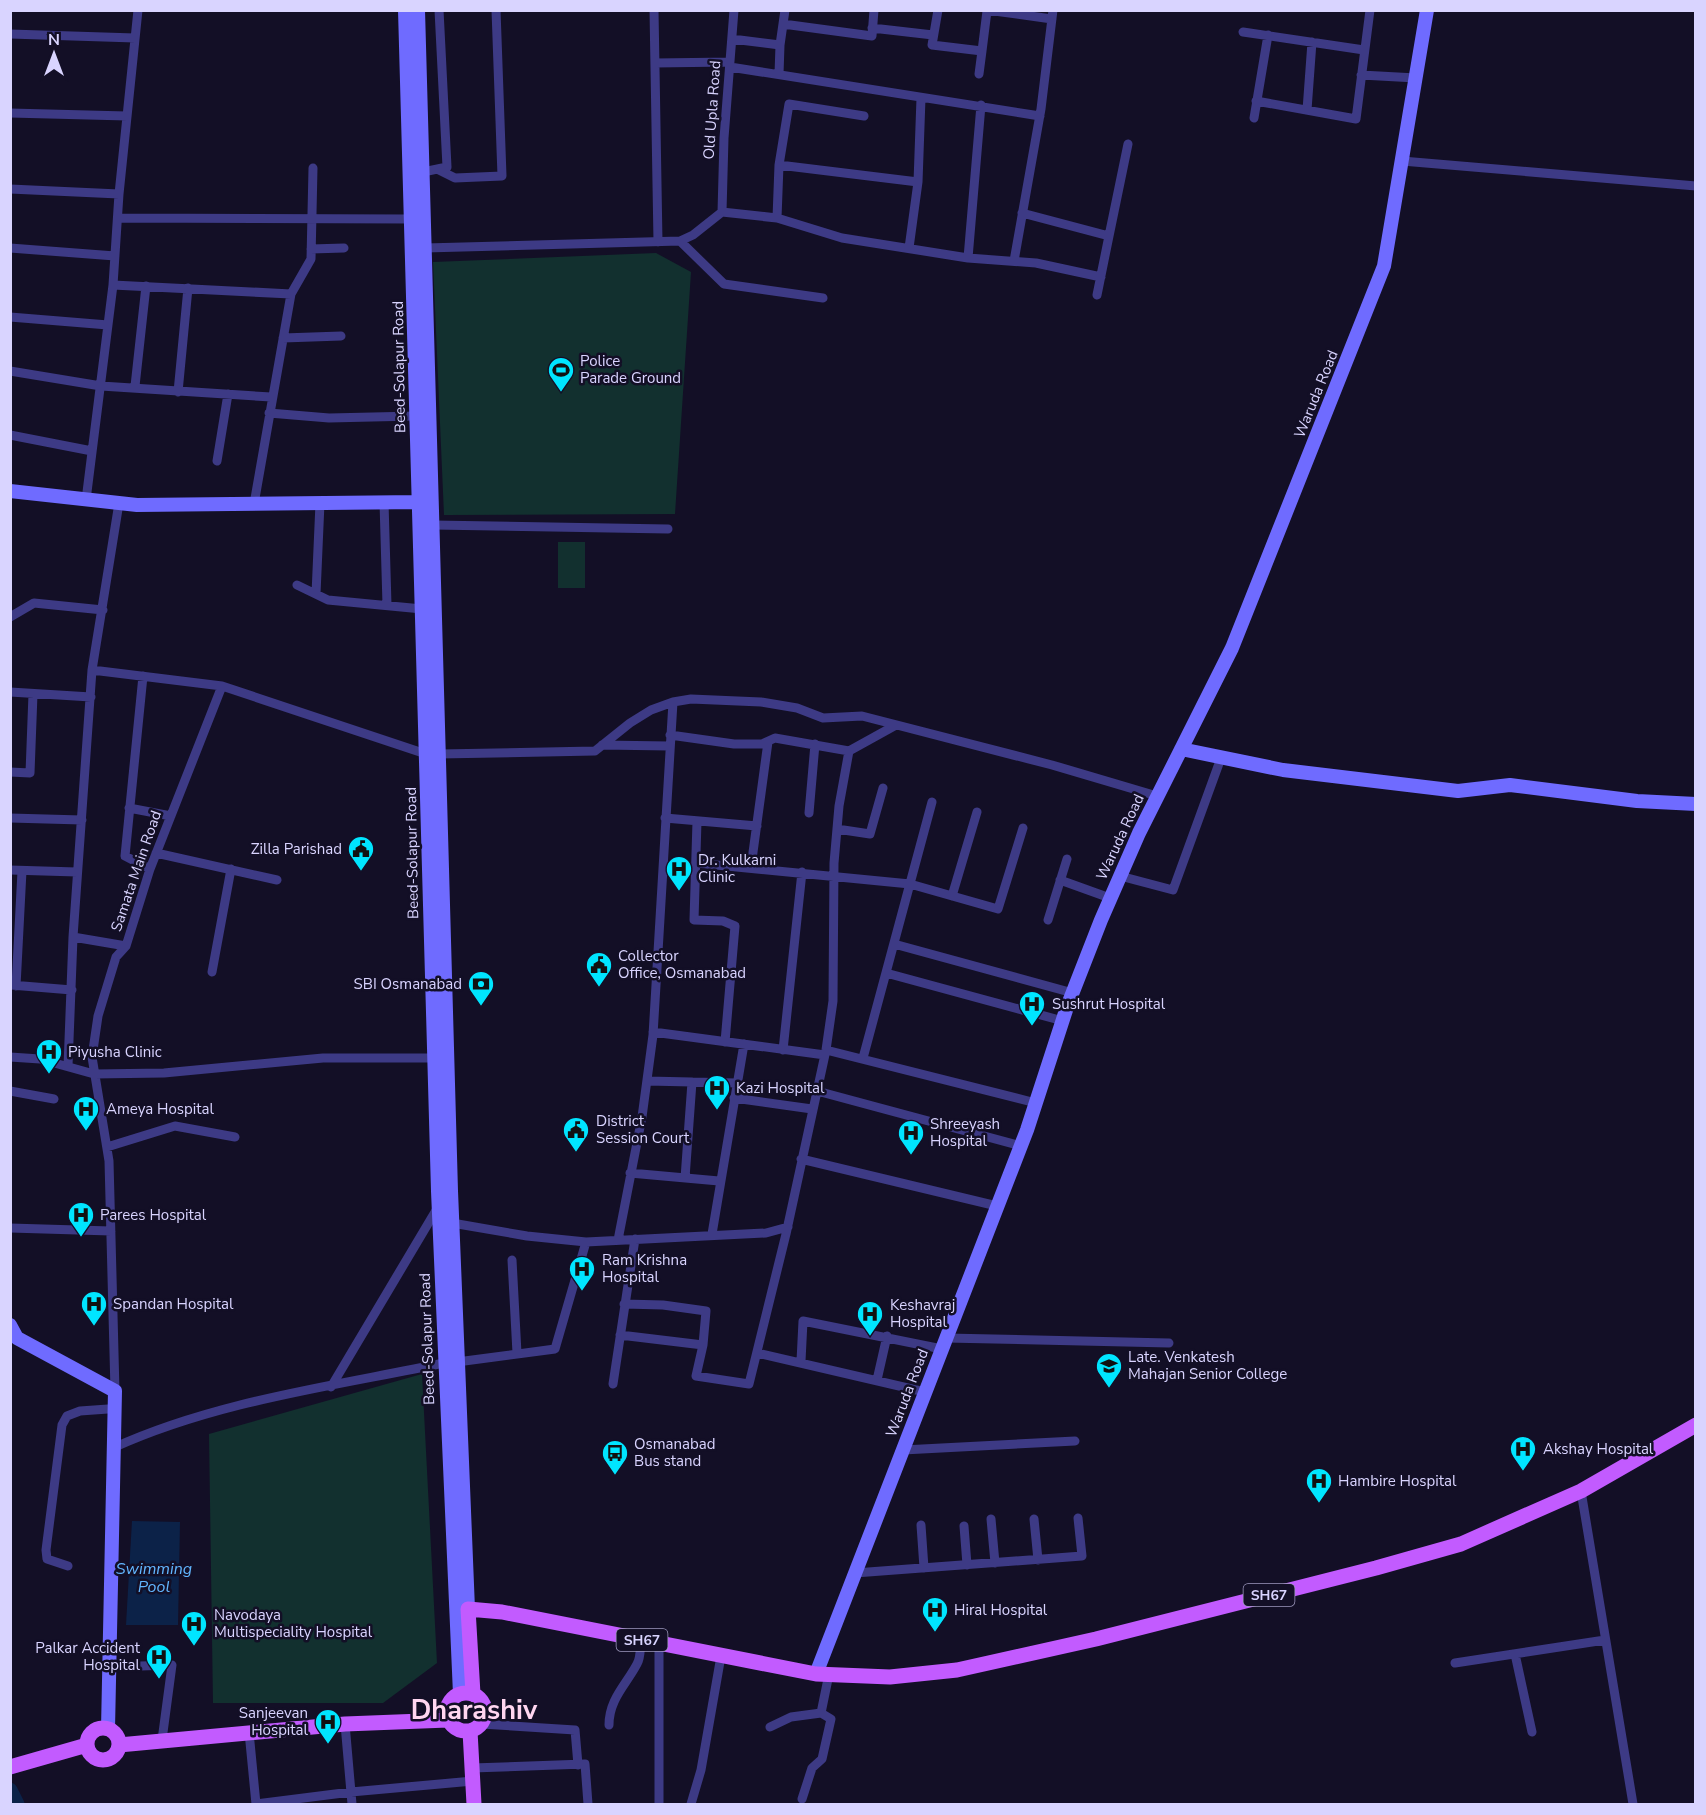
<svg xmlns="http://www.w3.org/2000/svg" width="1706" height="1815" font-family="'Nunito Sans',sans-serif">
<style>
.green{fill:#12302f}
.water{fill:#0c2248}
.lines{fill:none;stroke-linecap:round;stroke-linejoin:round}
.river{stroke:#0c2248;stroke-width:15}
.street{stroke:#3d3a85;stroke-width:9}
.secondary{stroke:#6f6bff;stroke-width:14}
.primary{stroke:#c25bff;stroke-width:15}
.labels{text-anchor:middle;stroke-width:5;stroke-linejoin:round;paint-order:stroke}
.shield{fill:#130f26;stroke:#9e99be;stroke-width:1.5}
.shield-label{font-size:14px;font-weight:bold;fill:#d9d4ff}
.street-label{font-size:15px;fill:#d9d4ff;stroke:#130f26}
.poi-label{font-size:15px;fill:#d9d4ff;stroke:#130f26;text-anchor:start}
.water-label{font-size:16px;font-style:italic;fill:#62b6ff;stroke:#130f26}
.town-label{font-size:27px;font-weight:bold;fill:#ffd6f0;stroke:#130f26}
</style>
<rect width="100%" height="100%" fill="#130f26"/>
<path class="green" d="M656,253L691,272L675,514L444,515L433,262Z
M558,542H585V588H558Z
M422,1374L437,1663L383,1703H213L209,1434Z"/>
<path class="water" d="M132,1521L180,1522L178,1625H126Z"/>
<g class="lines">
<path class="river" d="M10,1790L17,1804"/>
<path class="street" d="M654,10L658,242
M938,10L932,45L982,51L987,11
M987,10L1052,19
M783,24L872,36L874,10
M872,28L933,35
M1243,32L1364,50
M10,34L135,38
M732,39L780,45L785,10
M655,63L730,62
M730,67L1040,116
M779,74L780,45
M979,74L982,51
M1361,75L1416,78
M1256,101L1356,119L1370,10
M1307,110L1312,42
M10,113L127,116
M1254,118L1268,35
M1402,161L1696,186
M779,165L918,182
M439,170L455,178L502,176L496,10
M423,172L447,167L439,10
M10,189L119,194
M722,212L724,138L734,10
M1022,213L1109,236L1097,295
M118,218L411,219
M777,218L779,165L789,104L864,116
M1109,236L1128,144
M680,241L724,284L823,298
M10,248L115,256
M425,248L680,241L693,235L722,212L777,218L842,238L968,258L1036,263L1101,277
M909,248L918,182L921,98
M311,249L344,248
M968,258L981,105
M1014,261L1041,109L1053,10
M113,285L291,294
M10,317L108,325
M283,338L341,336
M10,371L101,386L271,397
M135,386L146,286
M178,392L188,288
M269,413L329,418L416,416
M10,435L92,451
M217,461L228,394
M86,500L113,285L119,194L138,10
M384,502L387,605
M254,504L291,294L311,259L313,168
M433,525L668,529
M297,585L328,600L422,609
M316,594L320,503
M10,617L34,603L103,610
M92,670L119,503
M143,676L125,856L150,869
M10,692L91,697
M670,735L734,744H762L775,738L849,751L896,725
M602,745L669,746
M439,754L595,751L630,723L651,710L673,702L691,699L761,702L797,708L823,718L862,716L1052,765L1157,796
M10,772L30,773L33,694
M129,808L171,816
M809,813L815,744
M10,818L82,820
M665,818L757,826
M697,821L694,920L723,921L735,926L725,1042
M837,829L870,834L883,788
M156,853L277,880
M696,863L910,884L998,909L1023,828
M751,867L768,742
M10,870L77,872
M1120,876L1173,890L1221,758
M1060,880L1110,898
M952,896L977,812
M1048,920L1067,859
M73,937L126,946
M894,944L1073,993
M212,972L231,869
M886,973L1063,1021
M11,985L72,990
M16,986L22,871
M653,1032L825,1055
M783,1050L802,872
M826,1050L1036,1103
M10,1057L40,1059L94,1074L164,1073L323,1058H434
M863,1058L932,802
M68,1066L73,937L92,670L222,686L426,754
M647,1081L737,1083
M10,1091L54,1099
M817,1091L1021,1146
M734,1098L812,1109
M107,1147L175,1126L235,1137
M801,1159L997,1206
M630,1173L719,1181
M685,1178L692,1082
M452,1223L527,1236L586,1242L766,1233L788,1227
M10,1228L111,1231
M712,1234L744,1044
M618,1240L642,1117L653,1035L673,702
M512,1260L517,1353
M624,1304L663,1305L706,1311L703,1345L696,1376L749,1384L786,1234L826,1050L833,1001L834,863L839,806L849,751
M620,1335L703,1345
M946,1338L1169,1343
M757,1353L925,1392
M801,1361L803,1321L942,1349
M457,1362L555,1349L586,1242
M877,1380L887,1336
M613,1384L635,1239
M331,1387L438,1207
M115,1391L109,1161L92,1057L98,1016L116,957L126,946L150,869L222,686
M113,1448C216,1401 334,1386 444,1363
M903,1450L1075,1441
M1581,1491L1633,1804
M991,1519L995,1563
M1034,1519L1038,1560
M921,1525L924,1568
M964,1526L967,1565
M68,1566L47,1559L46,1550L62,1425L67,1416L80,1411L108,1409
M855,1573L1082,1556L1078,1518
M1515,1654L1532,1732
M1455,1663L1605,1640
M109,1667L172,1665L162,1740
M345,1724L352,1804
M481,1724L575,1730L578,1765
M609,1725C609,1699 626,1685 637,1664C641,1658 640,1647 641,1640
M770,1727L791,1717L821,1713L829,1674
M249,1732L256,1804
M472,1768L585,1764L588,1804
M802,1799L812,1768L822,1759L831,1719L821,1713
M256,1804L351,1792L473,1781
M659,1804V1643
M691,1804L701,1770L721,1656"/>
<path class="secondary" d="M405,10L438,1191L460,1694
M418,10L451,1191L468,1609
M10,491L137,505L419,502
M1181,749L1283,770L1458,791L1510,785L1637,801L1696,804
M10,1325L17,1338L115,1391L108,1729
M816,1674L1027,1130L1067,1007L1101,920L1139,833L1232,648L1384,266L1427,10"/>
<path class="primary" d="M447 1712a19 19 0 1 1 38 0a19 19 0 1 1-38 0Z
M473,1694L468,1609L502,1612L816,1674L890,1677L957,1670L1096,1639L1376,1568L1461,1544L1581,1491L1696,1425
M87 1744a16 16 0 1 1 32 0a16 16 0 1 1-32 0Z
M470,1731L474,1804
M119,1745L345,1724L448,1720
M10,1767L87,1745"/>
</g>
<defs>
<g id="stadium-pin" transform="scale(1.35)"><path d="M0 17L-7.5 6A9.5 9.5 0 1 1 7.5 6Z" fill="#00e5ff" stroke="#130f26"/><path d="M0-5a6.5 5 0 1 0 0 10a6.5 5 0 1 0 0-10ZM-3.5-1.8h7v3.6h-7Z" fill="#111"/></g>
<g id="civic-pin" transform="scale(1.35)"><path d="M0 17L-7.5 6A9.5 9.5 0 1 1 7.5 6Z" fill="#00e5ff" stroke="#130f26"/><path d="M-.6-6.5H3V-4.5H.6V-3L4-1V1h2V6H-6V1h2V-1L-.6-3ZM-1.2 2.5V6h2.4V2.5Z" fill="#111"/></g>
<g id="hospital-pin" transform="scale(1.35)"><path d="M0 17L-7.5 6A9.5 9.5 0 1 1 7.5 6Z" fill="#00e5ff" stroke="#130f26"/><path d="M-5-5h3v3.5h4V-5h3V5h-3V1.5h-4V5h-3Z" fill="#111"/></g>
<g id="bank-pin" transform="scale(1.35)"><path d="M0 17L-7.5 6A9.5 9.5 0 1 1 7.5 6Z" fill="#00e5ff" stroke="#130f26"/><path d="M-6-4H6V4H-6ZM0-2.3a2.3 2.3 0 1 0 0 4.6a2.3 2.3 0 1 0 0-4.6Z" fill="#111"/></g>
<g id="university-pin" transform="scale(1.35)"><path d="M0 17L-7.5 6A9.5 9.5 0 1 1 7.5 6Z" fill="#00e5ff" stroke="#130f26"/><path d="M0-5L7-2L0 1L-7-2ZM-4 1L0 2.5L4 1V4Q0 6-4 4Z" fill="#111"/></g>
<g id="bus-pin" transform="scale(1.35)"><path d="M0 17L-7.5 6A9.5 9.5 0 1 1 7.5 6Z" fill="#00e5ff" stroke="#130f26"/><path d="M-5-6H5V4H4V6H2V4H-2V6H-4V4H-5ZM-3.5-4V0h7V-4ZM-3.5 1.2v1.5H-2V1.2ZM2 1.2v1.5H3.5V1.2Z" fill="#111"/></g>
</defs>
<g fill-rule="evenodd">
<use href="#stadium-pin" x="561" y="370"/>
<use href="#civic-pin" x="361" y="849"/>
<use href="#hospital-pin" x="679" y="869"/>
<use href="#civic-pin" x="599" y="965"/>
<use href="#bank-pin" x="481" y="984"/>
<use href="#hospital-pin" x="1032" y="1004"/>
<use href="#hospital-pin" x="49" y="1052"/>
<use href="#hospital-pin" x="717" y="1088"/>
<use href="#hospital-pin" x="86" y="1109"/>
<use href="#civic-pin" x="576" y="1130"/>
<use href="#hospital-pin" x="911" y="1133"/>
<use href="#hospital-pin" x="81" y="1215"/>
<use href="#hospital-pin" x="582" y="1269"/>
<use href="#hospital-pin" x="94" y="1304"/>
<use href="#hospital-pin" x="870" y="1314"/>
<use href="#university-pin" x="1109" y="1366"/>
<use href="#hospital-pin" x="1523" y="1449"/>
<use href="#bus-pin" x="615" y="1453"/>
<use href="#hospital-pin" x="1319" y="1481"/>
<use href="#hospital-pin" x="935" y="1610"/>
<use href="#hospital-pin" x="194" y="1624"/>
<use href="#hospital-pin" x="159" y="1657"/>
<use href="#hospital-pin" x="328" y="1722"/>
</g>
<g class="labels">
<g class="shield">
<rect x="1243.5" y="1584" width="51" height="22" rx="4.5"/>
<rect x="616.5" y="1629" width="51" height="22" rx="4.5"/>
</g>
<g class="shield-label">
<text x="1269" y="1600">SH67</text>
<text x="642" y="1645">SH67</text>
</g>
<g class="street-label">
<text transform="translate(712 110) rotate(-86)" y="5">Old Upla Road</text>
<text transform="translate(399 367) rotate(-91)" y="5">Beed-Solapur Road</text>
<text transform="translate(1316 394) rotate(-68)" y="5">Waruda Road</text>
<text transform="translate(1120 837) rotate(-65)" y="5">Waruda Road</text>
<text transform="translate(412 853) rotate(-91)" y="5">Beed-Solapur Road</text>
<text transform="translate(136 871) rotate(-71)" y="5">Samata Main Road</text>
<text transform="translate(427 1339) rotate(-92)" y="5">Beed-Solapur Road</text>
<text transform="translate(907 1393) rotate(-69)" y="5">Waruda Road</text>
</g>
<g class="poi-label">
<text x="580" y="366">Police<tspan x="580" dy="17">Parade Ground</tspan></text>
<text x="342" y="854" text-anchor="end">Zilla Parishad</text>
<text x="698" y="865">Dr. Kulkarni<tspan x="698" dy="17">Clinic</tspan></text>
<text x="618" y="961">Collector<tspan x="618" dy="17">Office, Osmanabad</tspan></text>
<text x="462" y="989" text-anchor="end">SBI Osmanabad</text>
<text x="1052" y="1009">Sushrut Hospital</text>
<text x="68" y="1057">Piyusha Clinic</text>
<text x="736" y="1093">Kazi Hospital</text>
<text x="106" y="1114">Ameya Hospital</text>
<text x="596" y="1126">District<tspan x="596" dy="17">Session Court</tspan></text>
<text x="930" y="1129">Shreeyash<tspan x="930" dy="17">Hospital</tspan></text>
<text x="100" y="1220">Parees Hospital</text>
<text x="602" y="1265">Ram Krishna<tspan x="602" dy="17">Hospital</tspan></text>
<text x="113" y="1309">Spandan Hospital</text>
<text x="890" y="1310">Keshavraj<tspan x="890" dy="17">Hospital</tspan></text>
<text x="1128" y="1362">Late. Venkatesh<tspan x="1128" dy="17">Mahajan Senior College</tspan></text>
<text x="634" y="1449">Osmanabad<tspan x="634" dy="17">Bus stand</tspan></text>
<text x="1543" y="1454">Akshay Hospital</text>
<text x="1338" y="1486">Hambire Hospital</text>
<text x="954" y="1615">Hiral Hospital</text>
<text x="214" y="1620">Navodaya<tspan x="214" dy="17">Multispeciality Hospital</tspan></text>
<text x="140" y="1653" text-anchor="end">Palkar Accident<tspan x="140" dy="17">Hospital</tspan></text>
<text x="308" y="1718" text-anchor="end">Sanjeevan<tspan x="308" dy="17">Hospital</tspan></text>
</g>
<g class="water-label">
<text x="154" y="1574">Swimming<tspan x="154" dy="18">Pool</tspan></text>
</g>
<g class="town-label">
<text x="474" y="1719">Dharashiv</text>
</g>
</g>
<rect width="1706" height="1815" fill="none" stroke="#d9d4ff" stroke-width="24"/>
<g transform="translate(54 54)" stroke="#130f26" stroke-width="4.5" paint-order="stroke">
<path d="M0-4.5L10 22L0 15L-10 22Z" fill="#d9d4ff"/>
<text y="-9" font-size="16" font-weight="bold" text-anchor="middle" fill="#d9d4ff">N</text>
</g>
</svg>
